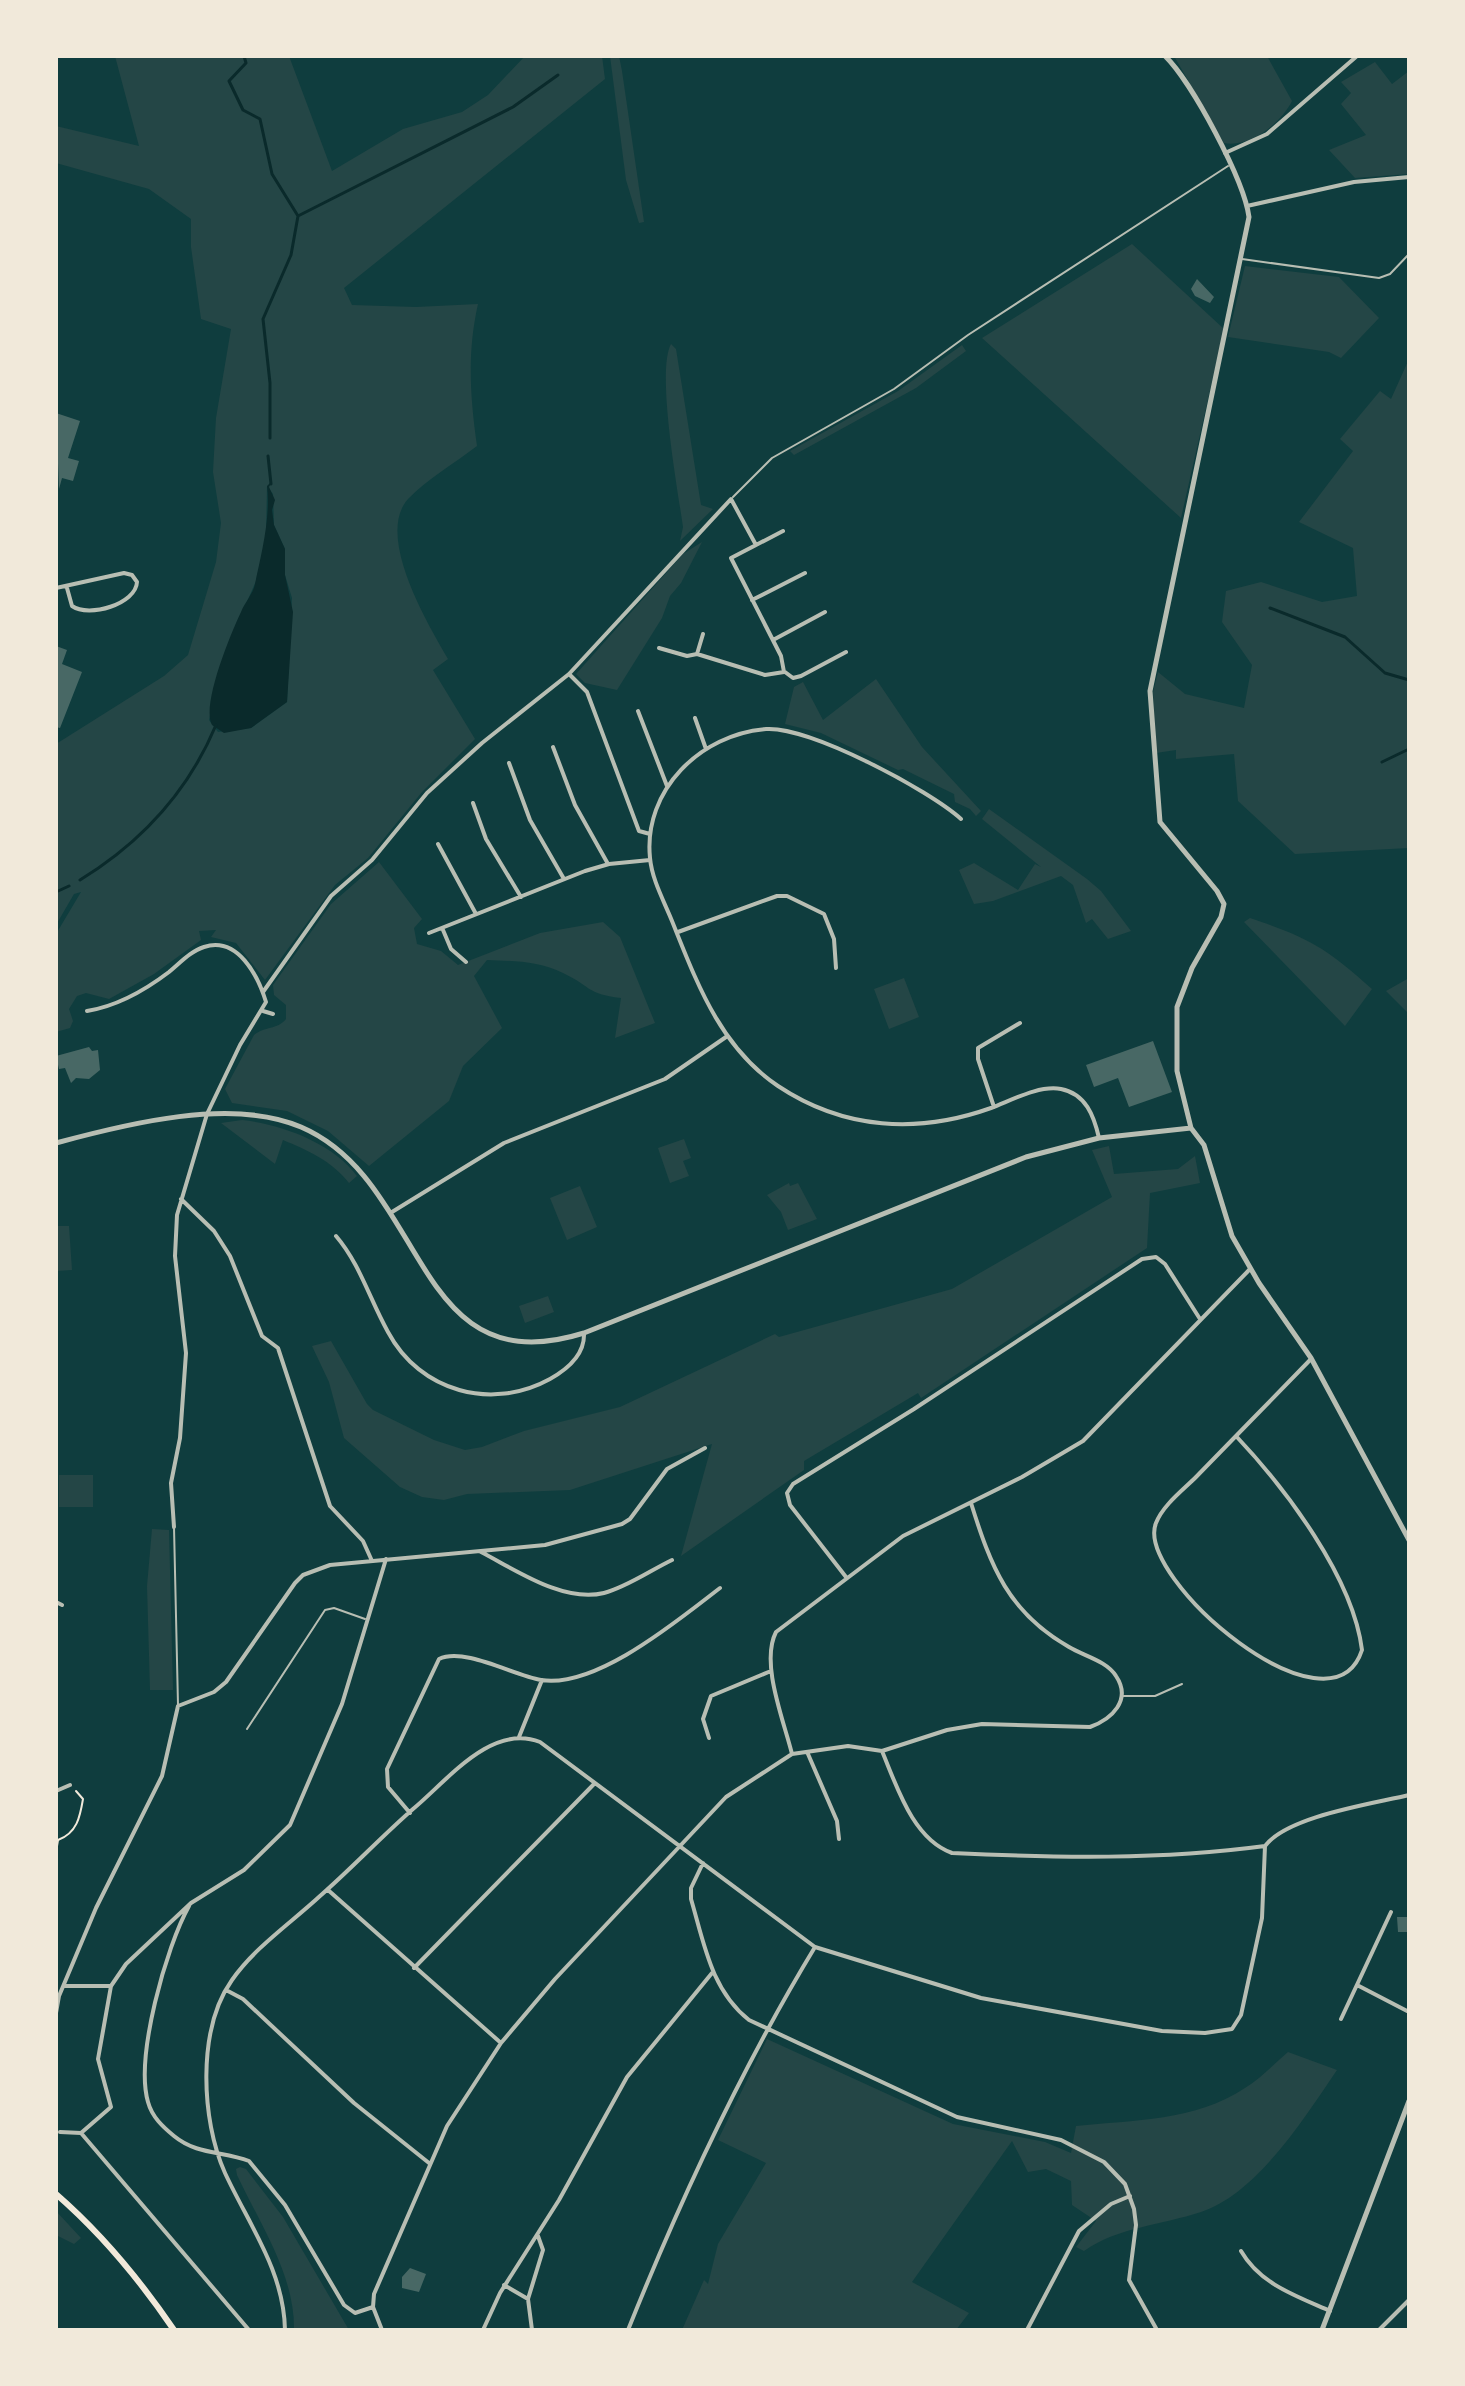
<svg xmlns="http://www.w3.org/2000/svg" width="1465" height="2386" font-family="'Source Serif 4',serif">
<style>
.green{fill:#244646;fill-rule:evenodd}
.water{fill:#0a2a2b}
.lines{fill:none;stroke-linecap:round;stroke-linejoin:round}
.stream{stroke:#0a2a2b;stroke-width:3}
.building{fill:#486865}
.path{stroke:#f1e9da;stroke-width:2}
.service{stroke:#b8beb3;stroke-width:2}
.minor{stroke:#b8beb3;stroke-width:4}
.tertiary{stroke:#b8beb3;stroke-width:5}
.secondary{stroke:#f1e9da;stroke-width:6}
</style>
<rect width="100%" height="100%" fill="#0f3d3e"/>
<path class="green" d="M115,56H289L332,171L403,129L462,112L488,95L525,56H602L605,79L344,288L352,305L416,307L478,304C467,353 470,396 477,446C455,463 427,479 408,499C375,536 428,624 448,659L433,670L475,739L422,792L368,858L335,885L265,980L236,943L211,937L216,930L199,931L201,940L154,974L109,999L86,993L77,996L69,1009L73,1021L70,1028L56,1032V934L81,892L74,894L56,925V744L164,676L188,655L216,562L221,523L213,472L216,418L231,329L201,319L191,247V219L149,189L56,163V126L139,146ZM267,486L273,494L274,525L285,549V575L292,598L287,702L251,728L218,732L209,720L225,652L256,581L266,538Z
M610,56H619L622,71L644,222L639,223L626,180Z
M1174,56H1267L1292,101C1281,123 1250,148 1224,143Z
M1375,62L1392,84L1409,71V174L1355,178L1329,150L1366,135L1341,104L1351,93L1341,82Z
M1132,244L1224,329L1181,518L982,338Z
M1245,266L1339,277L1379,318L1341,358L1329,352L1228,337Z
M671,344L676,349L701,505L713,509L680,541L683,527C678,491 656,372 671,344Z
M962,345L966,351L916,388L794,455L790,451L898,391Z
M1409,359V848L1295,854L1238,801L1234,754L1176,759V750L1156,753L1153,692L1158,672L1185,694L1244,708L1252,665L1222,622L1226,591L1261,582L1322,602L1357,596L1353,548L1299,522L1353,451L1340,439L1380,391L1391,399Z
M702,542L681,583L670,596L662,618L617,690L585,683L576,674L683,554Z
M876,679L922,747L981,811L976,816L970,809L955,802L954,794L903,769L898,770L821,733L785,724L794,687L803,682L823,720Z
M989,809L1087,879L1101,891L1131,931L1108,939L1092,919L1086,923L1073,885L1061,876L993,901L974,904L959,870L974,863L1018,890L1035,864L1041,867L982,819Z
M379,862L422,919L414,928L417,944L441,951L458,965L540,933L603,922L620,937L655,1023L615,1038L621,998C586,994 591,986 563,973C539,961 513,961 487,960L474,976L502,1028L463,1066L449,1101L369,1166L328,1131L287,1111L232,1103L225,1089L254,1035C265,1026 277,1030 286,1019V1005L274,995L273,985L331,904Z
M1250,918C1309,938 1325,947 1372,989L1345,1026L1244,922Z
M904,978L919,1017L889,1029L874,989Z
M1409,978V1014L1386,991Z
M242,1120C281,1124 333,1143 357,1176L349,1183C332,1161 307,1150 283,1140L275,1164L221,1123Z
M684,1139L691,1158L683,1161L689,1176L670,1183L658,1148Z
M1109,1146L1114,1174L1178,1169L1195,1156L1200,1183L1150,1193L1147,1248L921,1398L918,1393L804,1461V1470L681,1556L712,1444L570,1490L467,1494L444,1500L422,1497L400,1487L344,1438L329,1382L312,1346L331,1341L367,1404L373,1410L434,1440L465,1450L482,1447L524,1431L620,1407L775,1334L779,1337L952,1289L1112,1197L1092,1150Z
M789,1183L790,1186L798,1183L817,1219L788,1230L781,1212L767,1195Z
M580,1186L597,1227L567,1240L550,1198Z
M56,1226H69L72,1270L56,1271Z
M548,1296L554,1312L525,1323L519,1306Z
M59,1475H93V1507H59Z
M152,1529L169,1530L173,1690H150L147,1586Z
M767,2039L953,2124L1045,2142L1071,2153L1076,2126C1133,2120 1196,2121 1245,2088C1261,2078 1274,2064 1288,2052L1337,2070C1305,2117 1257,2194 1201,2212C1162,2225 1118,2227 1084,2251L1076,2247L1096,2221L1072,2205L1071,2181L1046,2169L1028,2172L1012,2141L912,2282L969,2313L956,2330H682L704,2280L708,2284L718,2244L766,2163L718,2140Z
M240,2167L246,2169L283,2217L349,2330H294C295,2275 260,2224 237,2175L236,2169Z
M56,2211L81,2238L74,2244L56,2235Z"/>
<path class="water" d="M272,481L269,487L275,500L272,510L274,525L285,549V575L293,612L287,702L251,728L224,733L212,725C201,705 231,633 241,612C245,602 253,594 255,584C261,555 271,517 267,486Z"/>
<g class="lines">
<path class="stream" d="M244,56L246,63L229,81L243,110L260,119L272,174L298,216L291,255L263,319L270,383V438
M298,216L513,107L558,75
M268,456L271,484
M1270,608L1345,637L1385,673L1409,680
M1382,762L1409,749
M80,880C142,842 188,792 216,725
M56,892L69,886"/>
</g>
<path class="building" d="M1197,279L1214,297L1210,303L1195,296L1191,289Z
M56,413L80,421L68,458L79,461L73,481L62,478L59,489Z
M56,646L67,650L62,664L82,672L60,728L56,727Z
M1153,1041L1172,1092L1129,1107L1118,1078L1094,1087L1086,1065Z
M89,1047L92,1051L98,1050L100,1070L89,1079L76,1078L71,1083L65,1068L59,1069L56,1056Z
M1397,1917H1409V1932H1398Z
M410,2268L426,2274L419,2292L402,2288V2277Z"/>
<g class="lines">
<path class="path" d="M56,1852L58,1840C77,1833 80,1817 83,1799L76,1791"/>
<path class="service" d="M1242,259L1379,278L1390,274L1409,254
M733,497L772,458L894,389L968,335L1228,166
M174,1527L178,1705
M1122,1696H1155L1182,1684
M247,1729L325,1610L334,1608L365,1619"/>
<path class="minor" d="M1225,153L1267,134L1357,56
M1247,206L1354,182L1409,177
M756,545L783,531
M56,588L124,573L132,575L137,582C136,604 89,618 72,606L67,588
M752,600L805,573
M773,640L825,612
M697,654L703,634
M785,672L793,678L801,676L846,652
M569,674L587,692L639,831L650,834
M638,711L667,786
M695,718L706,749
M553,747L575,805L608,864
M509,763L530,820L564,879
M473,803L486,839L521,897
M961,819C929,790 809,726 766,729C701,734 643,790 650,858C652,880 664,901 672,921C697,983 720,1047 778,1086C844,1130 918,1134 991,1108C1012,1100 1039,1085 1061,1089C1086,1094 1094,1116 1099,1138
M438,844L476,914
M443,930L451,949L466,962
M678,932L777,896H787L824,914L834,939L836,968
M429,933L585,871L609,864L650,860
M263,992L331,896L372,860L427,793L482,743L569,674L731,499L756,545L731,558L781,656L784,672L765,675L697,654L687,656L659,648
M87,1011C118,1006 144,991 169,972C180,963 191,951 204,947C238,936 258,976 266,1002L240,1045L207,1114L177,1215L175,1256L186,1353L180,1438L171,1483L174,1527
M263,1011L273,1014
M994,1107L978,1059V1048L1020,1023
M181,1199L214,1231L230,1256L262,1336L278,1348L330,1506L363,1541L372,1561
M392,1212L504,1143L665,1079L726,1037
M336,1236C360,1264 370,1300 388,1332C420,1392 492,1411 550,1379C568,1369 585,1354 584,1333
M1236,1436C1285,1488 1353,1577 1362,1650C1331,1745 1134,1578 1156,1523C1163,1505 1183,1490 1196,1477C1234,1438 1273,1398 1311,1359
M481,1552C516,1570 563,1603 604,1593C627,1587 651,1570 672,1560
M846,1577L790,1505L787,1493L793,1484L914,1409L1142,1259L1156,1257L1165,1264L1200,1319
M56,1602L62,1605
M519,1737L542,1680
M709,1738L703,1719L711,1696L771,1671
M882,1751L947,1730L982,1724L1090,1727C1112,1719 1132,1700 1116,1676C1107,1661 1084,1656 1069,1647C1008,1612 991,1567 971,1503
M792,1754C784,1721 760,1663 776,1632L903,1536L1022,1477L1083,1441L1250,1269
M792,1754L848,1746L882,1751C897,1787 913,1839 952,1853C1057,1858 1160,1860 1265,1846
M808,1754L837,1821L839,1839
M56,1791L70,1785
M410,1813L388,1787L387,1769L439,1659C464,1647 513,1675 541,1680C596,1689 678,1620 720,1588
M703,1863L691,1888V1899C704,1943 711,1990 749,2020L957,2117L1061,2140L1104,2162L1125,2184L1134,2209L1136,2225L1129,2280L1157,2330
M328,1890L501,2043
M189,1906C166,1947 135,2057 148,2102C152,2117 163,2127 174,2136C197,2155 223,2151 249,2161L285,2205L344,2305L355,2313L373,2307
M414,1968L595,1783
M1357,1985L1409,2012
M64,1986H111L126,1964L191,1903L244,1870L290,1825L342,1704L386,1559
M226,1990L243,1999L354,2103L429,2163
M56,2013L59,1996L96,1908L162,1776L178,1706L214,1692L226,1682L295,1583L303,1575L330,1565L545,1545L622,1524L630,1519L667,1469L705,1448
M1341,2019L1391,1912
M60,2132L81,2133L249,2330
M81,2133L111,2107L98,2059L111,1986
M1241,2251C1260,2284 1296,2296 1330,2311
M504,2285L528,2299
M285,2330C284,2271 249,2225 225,2173C201,2120 197,2029 232,1980C254,1948 292,1922 320,1896C352,1868 381,1837 413,1809C447,1781 491,1723 540,1742L815,1947L981,1998L1162,2031L1205,2033L1232,2029L1241,2015L1262,1918L1265,1846C1288,1816 1372,1804 1409,1795
M382,2330L373,2307L374,2294L447,2126L501,2043L555,1979L726,1797L792,1754
M483,2330L500,2293L559,2200L627,2077L712,1973
M532,2330L528,2299L543,2250L538,2236
M628,2330C681,2198 741,2069 815,1947
M1027,2330L1079,2231L1111,2204L1130,2196
M1379,2330L1409,2300"/>
<path class="tertiary" d="M1165,56C1192,82 1244,180 1249,217L1150,691L1160,822L1217,891L1224,904L1221,917L1192,968L1177,1007V1071L1191,1128L1204,1145L1232,1236L1259,1283L1311,1358L1409,1540
M56,1143C126,1124 232,1097 301,1127C429,1182 411,1387 584,1333L1026,1157L1099,1138L1191,1128
M1322,2330L1409,2101"/>
<path class="secondary" d="M56,2194C102,2234 140,2280 174,2330"/>
</g>
<rect width="1465" height="2386" fill="none" stroke="#f1e9da" stroke-width="116"/>
</svg>
